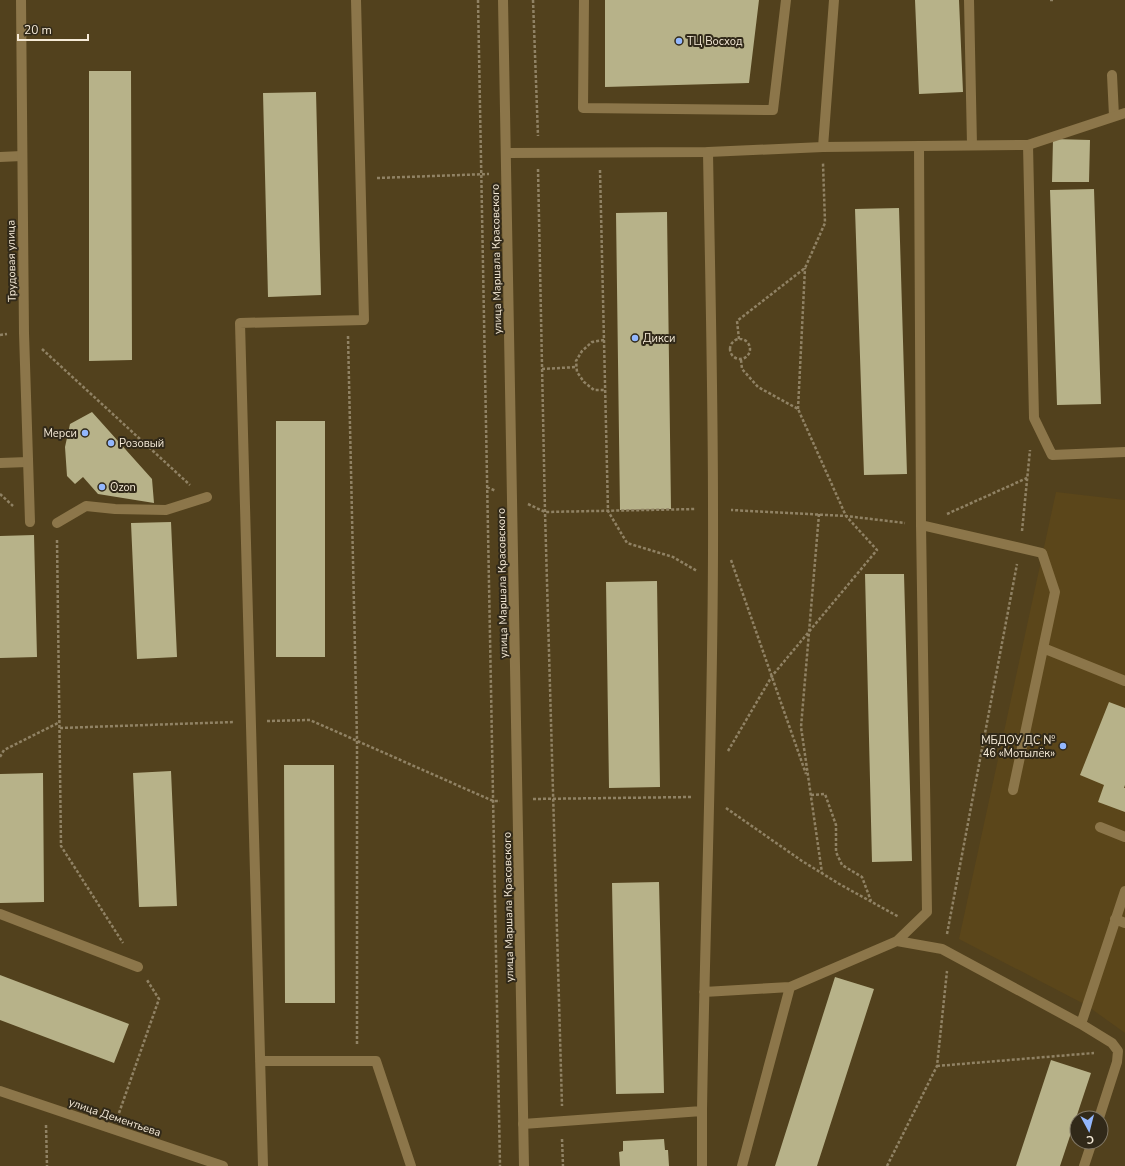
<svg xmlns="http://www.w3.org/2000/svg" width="1125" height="1166" font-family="'Nunito Sans',sans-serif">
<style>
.built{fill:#5b461a}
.building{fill:#b7b289}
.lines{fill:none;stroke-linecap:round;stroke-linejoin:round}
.path{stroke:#908264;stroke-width:2.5;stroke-dasharray:3 2;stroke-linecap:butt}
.service{stroke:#8c764a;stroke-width:10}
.minor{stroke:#8c764a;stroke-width:10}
.tertiary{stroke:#8c764a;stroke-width:10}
.poi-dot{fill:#93b7fd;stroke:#312919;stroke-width:1.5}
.labels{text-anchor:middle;stroke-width:4;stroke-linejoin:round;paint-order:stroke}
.poi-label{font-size:11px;fill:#f6ebd8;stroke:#312919;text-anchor:start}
.street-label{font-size:11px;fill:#f6ebd8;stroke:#312919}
</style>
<rect width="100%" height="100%" fill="#52411d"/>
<path class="built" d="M1056,492L1125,500V1033L1086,1005L959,939Z"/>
<path class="building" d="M605,0H759L749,83L605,87Z
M915,0H959L963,92L919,94Z
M89,71H131L132,360L89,361Z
M316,92L321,295L268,297L263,93Z
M1053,139L1090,140L1089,182H1052Z
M1094,189L1101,404L1057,405L1050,190Z
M899,208L907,474L864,475L855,209Z
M667,212L671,509L620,510L616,213Z
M92,412L152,479L154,503L98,494L83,477L75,484L67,476L65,447L70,424Z
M276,421H325V657H276Z
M171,522L177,657L137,659L131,523Z
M34,535L37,657L0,658V536Z
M865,574H904L912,861L872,862Z
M657,581L660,787L609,788L606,582Z
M1109,702L1125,708V785L1124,788H1125V812L1098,802L1104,785L1080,775Z
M284,765H334L335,1003H285Z
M171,771L177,906L139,907L133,773Z
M43,773L44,902L0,903V774Z
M659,882L664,1093L616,1094L612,883Z
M0,975L129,1024L114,1063L0,1020Z
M835,977L874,989L817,1166H775Z
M1051,1060L1091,1073L1060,1166H1016Z
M664,1139L665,1150H668L669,1166H620L619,1152L623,1151V1141Z"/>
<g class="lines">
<path class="path" d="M478,0L500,1166
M533,0L538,136
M1050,0H1053
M538,169L545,512L562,1106
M600,170L608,511L627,543L673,557L697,571
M377,178L489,174
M0,335L7,334
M348,336L357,740V1045
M730 349a10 10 0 1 1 20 0a10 10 0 1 1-20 0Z
M739,339L737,321L805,268L825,223L823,163
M604,340L592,342L582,351L576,361L577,372L584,382L594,390H605
M42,349L190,485
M741,360L742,369L758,387L798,409L846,516L905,523
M542,369L577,367
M798,409L805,268
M487,487L496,491
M0,494L13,506
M528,504L545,512L696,509
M819,514L801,727L822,873
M947,514L1027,478
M1022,531L1030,450
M57,540L61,846L123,943
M731,560L806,774
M267,721L310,720L493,801H500
M60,728L234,722
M728,751L772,676L877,550L846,516L731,510
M0,757L4,750L60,722
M811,795L825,794L836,825V852L842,865L862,877L871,901
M533,799L692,797
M726,808L802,861L841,885L899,917
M947,934L1017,564
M937,1066L1094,1053
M119,1113L159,999L147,980
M46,1125L47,1166
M562,1139L563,1166
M887,1166L937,1066L947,971"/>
<path class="service" d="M584,0L583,108L773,110L786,0
M969,0L972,145
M1112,75L1114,116
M1028,145L1034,418L1052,455L1125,452
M0,157L22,156
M0,463L28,462
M57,523L86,506L115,509L166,510L207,497
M921,525L1042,553L1055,592L1013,790
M1043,648L1125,681
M1100,827L1125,837
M0,914L138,967
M1115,919L1125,923
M897,941L942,949L1081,1024L1112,1043L1118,1051L1117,1062L1099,1118
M704,992L790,987L897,941L927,912L921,525L919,146
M1081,1024L1125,891
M260,1061H376L411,1166
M702,1111C705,910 714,710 713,509C713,390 710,271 708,152
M523,1124L702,1111V1166
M263,1166L240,323L364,320L356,0
M742,1166L790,987
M1084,1166L1092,1142"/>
<path class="minor" d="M21,0L24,333L30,522
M823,147L834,0
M506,153L708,152L823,147L1028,145L1125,113
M0,1091L223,1166"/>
<path class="tertiary" d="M503,0L524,1166"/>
</g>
<g class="poi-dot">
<circle cx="679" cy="41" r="4"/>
<circle cx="635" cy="338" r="4"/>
<circle cx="85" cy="433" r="4"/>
<circle cx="111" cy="443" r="4"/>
<circle cx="102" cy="487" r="4"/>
<circle cx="1063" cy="746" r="4"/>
</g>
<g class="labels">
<g class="poi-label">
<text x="687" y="45">ТЦ Восход</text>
<text x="643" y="342">Дикси</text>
<text x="77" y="437" text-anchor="end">Мерси</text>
<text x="119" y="447">Розовый</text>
<text x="110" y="491">Ozon</text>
<text x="1055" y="744" text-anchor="end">МБДОУ ДC №<tspan x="1055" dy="13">46 «Мотылёк»</tspan></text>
</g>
<g class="street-label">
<text transform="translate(496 259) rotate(-91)" y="4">улица Маршала Красовского</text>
<text transform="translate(11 261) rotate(-91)" y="4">Трудовая улица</text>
<text transform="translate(502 583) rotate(-91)" y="4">улица Маршала Красовского</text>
<text transform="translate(508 907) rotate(-91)" y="4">улица Маршала Красовского</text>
<text transform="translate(115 1117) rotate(19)" y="4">улица Дементьева</text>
</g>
</g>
<g transform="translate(1089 1130) rotate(173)"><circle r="19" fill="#312919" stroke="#807765"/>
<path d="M0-3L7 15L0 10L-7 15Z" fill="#93b7fd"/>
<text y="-6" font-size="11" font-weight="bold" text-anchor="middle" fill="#f6ebd8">С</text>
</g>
<path d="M18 34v6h70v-6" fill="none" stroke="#f6ebd8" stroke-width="2"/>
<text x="24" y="34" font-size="12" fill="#f6ebd8" stroke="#312919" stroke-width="3" paint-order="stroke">20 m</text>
</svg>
